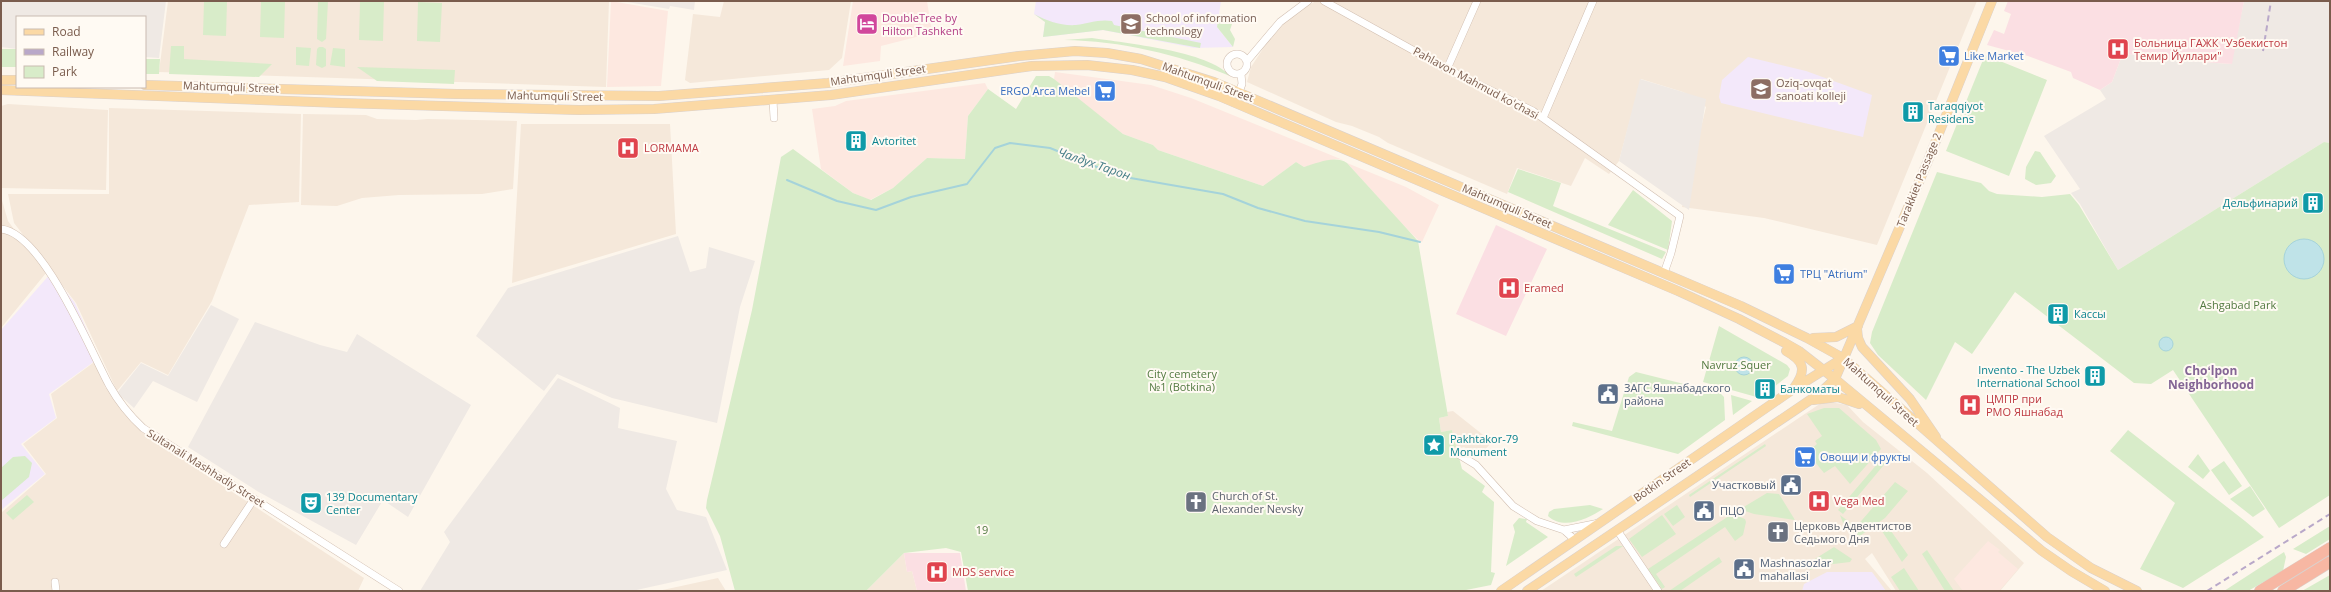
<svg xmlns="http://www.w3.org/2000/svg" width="2331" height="592" font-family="'Open Sans',sans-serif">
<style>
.residential{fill:#f5e8da}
.commercial{fill:#fde8e0}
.industrial{fill:#efe9e4}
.education{fill:#f3e8fa}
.medical{fill:#fbdfe3}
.green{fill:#d8ecc9}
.water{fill:#bfe3e8;stroke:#a5d3da}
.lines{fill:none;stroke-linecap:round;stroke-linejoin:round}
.stream{stroke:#a5d3da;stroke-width:2}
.minor-casing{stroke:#d1beb0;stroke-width:8}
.major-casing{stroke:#dad1cd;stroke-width:10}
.highway-casing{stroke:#dad1cd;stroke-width:12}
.minor{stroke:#fff;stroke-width:7}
.major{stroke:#fbd9a5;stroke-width:9}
.highway{stroke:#f7b7a3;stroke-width:11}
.rail{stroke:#b9a8c9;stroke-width:2;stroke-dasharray:6 4;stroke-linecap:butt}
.labels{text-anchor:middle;stroke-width:4;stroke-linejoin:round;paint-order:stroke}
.hotel-label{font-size:11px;fill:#b23c85;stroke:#fffaf3;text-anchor:start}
.education-label{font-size:11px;fill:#785e54;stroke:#fffaf3;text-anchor:start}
.health-label{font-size:11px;fill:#be3a42;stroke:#fffaf3;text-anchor:start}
.shop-label{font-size:11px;fill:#366cbe;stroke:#fffaf3;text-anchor:start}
.street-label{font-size:11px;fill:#7a5c4d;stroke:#fffaf3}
.culture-label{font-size:11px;fill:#0d838f;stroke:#fffaf3;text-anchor:start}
.park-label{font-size:11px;fill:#537a41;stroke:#fffaf3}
.service-label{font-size:11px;fill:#4e5e75;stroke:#fffaf3;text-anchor:start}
.worship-label{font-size:11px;fill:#5b616d;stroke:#fffaf3;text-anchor:start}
.water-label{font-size:12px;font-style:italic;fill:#437c86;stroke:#fffaf3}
.neighbourhood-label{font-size:12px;font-weight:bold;fill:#846695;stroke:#fffaf3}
</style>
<rect width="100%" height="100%" fill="#fdf6ec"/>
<path class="residential" d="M168,1H609L606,87L159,72Z
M724,1H851L842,58L829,70L690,83L685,80L693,14L720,17Z
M1316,1H1977L1877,245L1764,218L1682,207L1706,107L1683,92L1641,79L1619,161L1609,174L1585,158L1571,186L1517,168L1507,194L1388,143L1379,137L1352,126L1336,122L1247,82L1251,67L1272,35L1290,16Z
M8,104L108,110L106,190L1,188V106Z
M109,108L301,114L299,202L249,205L212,301L168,375L141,362L117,391L76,303L14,223L8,194H109Z
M303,114L366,115L377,119L416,120L428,119L517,121L513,189L482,194L399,195L362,198L337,206L301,205Z
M521,124H670L676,234L512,283Z
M1,197L8,221L46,273L1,328Z
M97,360L105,387L133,423L185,461L364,578L358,591H1V513L46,474L23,444L57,418L51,394Z
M1824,401L1847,405L1863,422L1927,473L2024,563L2000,591H1896L1872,553L1865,559L1892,591H1541Z
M1453,411L1492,442L1479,456L1464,447L1457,449L1452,430L1441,432L1439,418L1448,416L1447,412Z
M904,553L907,572L912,571L917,591H866Z
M718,578L726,591H658Z"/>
<path class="commercial" d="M611,1L668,11L661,86L607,87Z
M853,1H927L932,33L881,46L880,61L843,66Z
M1055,72L1151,85L1191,98L1343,160L1336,159L1304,167L1296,162L1263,186L1158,150L1153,145L1123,134L1063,88L1054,79Z
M985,83L988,89L968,116L965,159L927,158L893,188L870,200L853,193L821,169L812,109L835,106L846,101Z
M1347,163L1406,187L1439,205L1422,242L1418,240L1401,223Z
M1988,541L2000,550L1998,552L2018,569L1999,591H1963L1954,579Z"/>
<path class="industrial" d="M1,1H166L159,58L145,57V17H17V49L1,47Z
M621,1H695L694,10L670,6L669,9Z
M2244,1H2330V143L2324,142L2118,270L2080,204L2071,193L2080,189L2044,136L2106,99L2100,90L2112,82L2123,53L2155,59L2231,64Z
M1640,79L1706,99L1689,210L1619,161Z
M678,236L690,272L706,268L709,247L755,261L740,307L717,423L612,398L557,374L544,391L476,336L508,288Z
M211,305L239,319L197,402L153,381L134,408L117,393L141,363L168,376Z
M255,322L320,345L347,352L357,334L471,405L408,517L383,500L356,545L257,491L188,447Z
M558,378L620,408L618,428L677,441L666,489L677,510L706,517L727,570L632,591H420L450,542L444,532Z"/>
<path class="education" d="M1036,1H1221L1217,27L1233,47L1194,48L1103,30L1043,37L1045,22L1034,14Z
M1748,57L1806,71L1872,95L1863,137L1721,103L1719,97L1722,80Z
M51,273L75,303L99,358L49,394L56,418L21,444L45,474L1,510V330Z
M1827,572H1872L1886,591H1802L1804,584Z"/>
<path class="medical" d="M2008,1H2244L2232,64L2155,59L2123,53L2112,82L2100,90L2073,78L2071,72L2028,56L1987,45L1994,30L2004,34L2011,14L2004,11Z
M1496,225L1547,249L1506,336L1456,314Z
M904,553H960L966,591H917L912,571L907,572Z"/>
<path class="green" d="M204,1H227L226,36L203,35Z
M261,1H285L284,38L260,37Z
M318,1H328L326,39L322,42L317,39Z
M360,1H384L383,41L359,40Z
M418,2L442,3L440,42L417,41Z
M1034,14C1047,21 1061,26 1076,25C1089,23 1099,19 1112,21L1114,25L1201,43L1200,48L1103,30L1043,37L1045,22Z
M1218,20L1232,24L1230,30L1235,39L1233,47L1217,27Z
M1092,38C1124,43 1210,51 1230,76C1177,54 1121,41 1064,40Z
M171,46H184V59L272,64L259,77L169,74Z
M296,47L311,48L309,66L296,65Z
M319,47H323L326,49V66L322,68L316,65L317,49Z
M333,48L345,49V67L330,65Z
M1,49H17V67H1Z
M1985,55L2047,80L2009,176L1946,151Z
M145,59H160L159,74H145Z
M357,67L455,70L454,84L377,81Z
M1036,76H1049L1054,79L1123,134L1153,145L1158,150L1263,186L1296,162L1304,167C1318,163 1335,155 1347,163L1418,241L1448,416L1439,418L1441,432L1452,430L1462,469L1485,486L1482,492L1494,502L1491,572L1495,573L1491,585L1461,591H968L961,552L946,548L904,553L866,591H735L720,536L706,508L707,500L752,310L781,157L793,149L853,193L871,200L893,188L927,158L965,159L968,116L988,89L1016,109Z
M2324,142L2330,143V495L2279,528L2173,370L2151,384L2134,383L2015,292L1972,354L1955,342L1926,400L1878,355L1870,343L1872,332L1937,172L1981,183L1989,191L1997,194L2042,197L2070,194L2079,205L2118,270Z
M2035,151L2040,152L2056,176L2051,183L2036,185L2025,179L2026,167Z
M1518,169L1561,183L1553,206L1666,252L1662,259L1508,192Z
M1633,190L1672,221L1668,250L1608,225Z
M1719,326L1787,365L1790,369L1788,376L1760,398L1703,382Z
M1636,372L1720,393L1724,397L1725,420L1678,454L1572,426L1573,422L1612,431L1629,377Z
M1731,395L1752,401L1733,415Z
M1824,408H1839L1876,440L1881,449L1850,484L1835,466L1824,473L1807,452L1817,444L1815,441L1822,436L1807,414Z
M2128,430L2245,521L2264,537L2183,588L2140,569L2175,503L2110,451Z
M1765,444L1766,446L1690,497L1689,495Z
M2198,454L2210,471L2203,479L2188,467Z
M25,456L32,463L29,477L1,501V468L13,457Z
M1884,456L1889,457L1888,460L1843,514L1838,510Z
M2224,461L2242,486L2229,495L2211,470Z
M1895,482L1908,491L1885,518L1857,538L1845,528L1840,515L1856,527Z
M2250,486L2265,509L2253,517L2230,499Z
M1767,493L1779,494L1795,520L1754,514L1742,510V508Z
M27,495L34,502L13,520L6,513Z
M1590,505L1603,509C1589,518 1564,531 1548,516L1549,512L1554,509Z
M1677,505L1685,517L1673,526L1664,514Z
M1732,514L1745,519L1746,522L1743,535L1735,541L1725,527L1656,574L1665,587L1662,589L1648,569Z
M1662,515L1676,534L1642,557L1629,539Z
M1519,518L1527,519L1526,522L1548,537L1506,566L1515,532L1513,525Z
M1886,524L1908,555L1902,562L1880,528Z
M2330,526V539L2306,554L2293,549Z
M1616,546H1623L1576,577L1574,574Z
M1834,547L1852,559L1850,562L1825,565L1810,570V562Z
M1927,550L1954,591H1945L1922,554Z
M2284,552L2286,557L2283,571L2248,591H2224Z
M1719,557L1722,562L1680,591H1669Z
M1904,568L1919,591H1900L1891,577Z
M2330,575V591H2302Z"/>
<path class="water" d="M2284 259a20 20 0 1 1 40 0a20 20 0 1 1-40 0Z
M2159 344a7 7 0 1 1 14 0a7 7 0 1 1-14 0Z
M1735 366a9 9 0 1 1 18 0a9 9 0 1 1-18 0Z"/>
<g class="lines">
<path class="stream" d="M787,180L837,201L876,210L911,197L967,184L995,148L1010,143L1050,148L1119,176L1223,194L1258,208L1305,221L1379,232L1420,242"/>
<g class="minor-casing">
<path id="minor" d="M1324,1L1447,69L1533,111L1680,216L1671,253L1664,273
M1227 64a10 10 0 1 1 20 0a10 10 0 1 1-20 0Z
M1247,61L1280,22L1308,1
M1447,69L1477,1
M1239,92L1242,84L1241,74
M773,100L774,118
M1543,118L1593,1
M1,229C43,233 90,350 109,385C118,401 130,416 143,428L399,591
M1458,454L1476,465L1513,506L1537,521L1564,530L1575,540
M1564,530L1599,523
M1617,530L1658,591
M224,544L254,499
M55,582L56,591"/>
</g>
<g class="major-casing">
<path id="major" d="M1,80H17
M145,85L457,94L659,96L828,83L1019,56L1075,51L1107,53L1141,59L1214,82L1741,306L1807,338L1843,358L2047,537L2091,568L2137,591
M1,90L341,103L579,110L654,109L831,95L1032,66L1087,65L1132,70L1165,77L1219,96L1678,291L1739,319L1785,343L1799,351L1835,379L2042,551L2071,571L2105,591
M1857,329L1858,338L1862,347L1910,399L1936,437
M1813,338L1836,337L1858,326
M1786,351C1804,361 1807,370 1794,388
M1813,400L1838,397L1859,404
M1501,591L1792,390L1843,358
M1527,591L1819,394L1835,379L1927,163L1992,1"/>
</g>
<g class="highway-casing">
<path id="highway" d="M2260,591L2330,548
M2283,591L2330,562"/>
</g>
<use href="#minor" class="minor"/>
<use href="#major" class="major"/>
<use href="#highway" class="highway"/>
<path class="rail" d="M2263,51L2271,1
M2207,591L2330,514"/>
</g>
<defs>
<g id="hotel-square" transform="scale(1.15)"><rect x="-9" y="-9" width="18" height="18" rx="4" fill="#d1479c" stroke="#fffaf3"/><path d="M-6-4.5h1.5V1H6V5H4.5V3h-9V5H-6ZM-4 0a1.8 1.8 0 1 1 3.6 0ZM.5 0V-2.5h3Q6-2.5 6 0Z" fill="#fff"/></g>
<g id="university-square" transform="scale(1.15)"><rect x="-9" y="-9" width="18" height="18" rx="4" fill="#8d6e63" stroke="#fffaf3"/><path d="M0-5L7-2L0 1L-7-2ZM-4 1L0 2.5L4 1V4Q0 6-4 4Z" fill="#fff"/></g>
<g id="hospital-square" transform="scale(1.15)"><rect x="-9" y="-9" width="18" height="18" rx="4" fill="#e0444e" stroke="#fffaf3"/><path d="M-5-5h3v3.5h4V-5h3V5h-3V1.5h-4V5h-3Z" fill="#fff"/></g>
<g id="supermarket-square" transform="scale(1.15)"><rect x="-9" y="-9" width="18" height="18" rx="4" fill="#3f7fe0" stroke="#fffaf3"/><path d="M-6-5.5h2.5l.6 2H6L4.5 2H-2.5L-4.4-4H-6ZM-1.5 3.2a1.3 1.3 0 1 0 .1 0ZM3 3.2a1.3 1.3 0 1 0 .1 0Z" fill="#fff"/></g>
<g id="building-square" transform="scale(1.15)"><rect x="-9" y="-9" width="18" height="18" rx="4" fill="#0f9aa8" stroke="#fffaf3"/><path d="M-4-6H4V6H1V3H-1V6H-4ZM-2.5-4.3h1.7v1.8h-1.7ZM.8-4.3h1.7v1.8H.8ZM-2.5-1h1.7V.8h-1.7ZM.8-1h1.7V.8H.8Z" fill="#fff"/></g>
<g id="civic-square" transform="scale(1.15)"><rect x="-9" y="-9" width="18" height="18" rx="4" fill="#5c6f8a" stroke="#fffaf3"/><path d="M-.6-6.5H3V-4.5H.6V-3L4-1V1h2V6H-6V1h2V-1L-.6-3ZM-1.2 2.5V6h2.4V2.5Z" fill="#fff"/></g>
<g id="sight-square" transform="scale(1.15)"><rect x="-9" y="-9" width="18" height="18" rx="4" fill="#0f9aa8" stroke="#fffaf3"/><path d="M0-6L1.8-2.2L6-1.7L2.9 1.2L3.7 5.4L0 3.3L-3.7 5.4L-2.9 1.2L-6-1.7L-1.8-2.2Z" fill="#fff"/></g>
<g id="church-square" transform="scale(1.15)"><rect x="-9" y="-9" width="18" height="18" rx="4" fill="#6b7280" stroke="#fffaf3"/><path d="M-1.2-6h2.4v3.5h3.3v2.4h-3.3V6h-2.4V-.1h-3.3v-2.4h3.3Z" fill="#fff"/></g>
<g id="theatre-square" transform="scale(1.15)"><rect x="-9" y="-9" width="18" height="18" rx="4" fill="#0f9aa8" stroke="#fffaf3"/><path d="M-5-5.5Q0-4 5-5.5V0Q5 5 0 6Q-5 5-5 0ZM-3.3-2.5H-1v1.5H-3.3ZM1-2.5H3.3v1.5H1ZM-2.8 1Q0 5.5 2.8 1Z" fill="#fff"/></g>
</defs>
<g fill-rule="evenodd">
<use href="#hotel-square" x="867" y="24"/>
<use href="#university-square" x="1131" y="24"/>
<use href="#hospital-square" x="2118" y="49"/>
<use href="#supermarket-square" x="1949" y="56"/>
<use href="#university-square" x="1761" y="89"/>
<use href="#supermarket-square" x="1105" y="91"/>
<use href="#building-square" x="1913" y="112"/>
<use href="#building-square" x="856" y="141"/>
<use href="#hospital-square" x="628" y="148"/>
<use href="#building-square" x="2313" y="203"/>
<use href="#supermarket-square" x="1784" y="274"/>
<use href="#hospital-square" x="1509" y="288"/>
<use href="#building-square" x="2058" y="314"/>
<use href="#building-square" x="2095" y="376"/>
<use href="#building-square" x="1765" y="389"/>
<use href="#civic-square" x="1608" y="394"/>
<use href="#hospital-square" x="1970" y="405"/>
<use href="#sight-square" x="1434" y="445"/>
<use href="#supermarket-square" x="1805" y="457"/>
<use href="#civic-square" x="1791" y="485"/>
<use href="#hospital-square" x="1819" y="501"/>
<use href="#church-square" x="1196" y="502"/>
<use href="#theatre-square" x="311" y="503"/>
<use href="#civic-square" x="1704" y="511"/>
<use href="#church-square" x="1778" y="532"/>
<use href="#civic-square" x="1744" y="569"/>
<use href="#hospital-square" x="937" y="572"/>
</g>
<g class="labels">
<g class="hotel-label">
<text x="882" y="22">DoubleTree by<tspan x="882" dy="13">Hilton Tashkent</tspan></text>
</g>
<g class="education-label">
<text x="1146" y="22">School of information<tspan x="1146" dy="13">technology</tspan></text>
<text x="1776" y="87">Oziq-ovqat<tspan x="1776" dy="13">sanoati kolleji</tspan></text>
</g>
<g class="health-label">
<text x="2134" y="47">Больница ГАЖК "Узбекистон<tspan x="2134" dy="13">Темир Йуллари"</tspan></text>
<text x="644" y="152">LORMAMA</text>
<text x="1524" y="292">Eramed</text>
<text x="1986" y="403">ЦМПР при<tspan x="1986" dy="13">РМО Яшнабад</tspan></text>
<text x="1834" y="505">Vega Med</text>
<text x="952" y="576">MDS service</text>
</g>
<g class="shop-label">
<text x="1964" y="60">Like Market</text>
<text x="1090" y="95" text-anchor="end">ERGO Arca Mebel</text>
<text x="1800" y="278">ТРЦ "Atrium"</text>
<text x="1820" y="461">Овощи и фрукты</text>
</g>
<g class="street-label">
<text transform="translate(878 75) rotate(-8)" y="4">Mahtumquli Street</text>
<text transform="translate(1208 82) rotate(20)" y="4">Mahtumquli Street</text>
<text transform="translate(1476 83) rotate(28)" y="4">Pahlavon Mahmud ko'chasi</text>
<text transform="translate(231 87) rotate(2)" y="4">Mahtumquli Street</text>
<text transform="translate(555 96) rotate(1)" y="4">Mahtumquli Street</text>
<text transform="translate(1919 180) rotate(-68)" y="4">Tarakkiet Passage 2</text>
<text transform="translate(1507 206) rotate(23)" y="4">Mahtumquli Street</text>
<text transform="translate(1881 392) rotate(42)" y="4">Mahtumquli Street</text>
<text transform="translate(206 468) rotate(32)" y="4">Sultanali Mashhadiy Street</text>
<text transform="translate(1662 480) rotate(-35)" y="4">Botkin Street</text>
</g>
<g class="culture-label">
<text x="1928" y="110">Taraqqiyot<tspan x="1928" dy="13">Residens</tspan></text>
<text x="872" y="145">Avtoritet</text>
<text x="2298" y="207" text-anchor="end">Дельфинарий</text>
<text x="2074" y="318">Кассы</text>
<text x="2080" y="374" text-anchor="end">Invento - The Uzbek<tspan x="2080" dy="13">International School</tspan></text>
<text x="1780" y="393">Банкоматы</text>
<text x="1450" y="443">Pakhtakor-79<tspan x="1450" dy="13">Monument</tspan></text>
<text x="326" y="501">139 Documentary<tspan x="326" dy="13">Center</tspan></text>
</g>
<g class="park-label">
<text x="2238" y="309">Ashgabad Park</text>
<text x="1736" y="369">Navruz Squer</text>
<text x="1182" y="378">City cemetery<tspan x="1182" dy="13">№1 (Botkina)</tspan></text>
<text x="982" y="534">19</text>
</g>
<g class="service-label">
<text x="1624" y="392">ЗАГС Яшнабадского<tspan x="1624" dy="13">района</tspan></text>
<text x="1776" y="489" text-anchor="end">Участковый</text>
<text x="1720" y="515">ПЦО</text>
<text x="1760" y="567">Mashnasozlar<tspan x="1760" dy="13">mahallasi</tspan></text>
</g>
<g class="worship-label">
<text x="1212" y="500">Church of St.<tspan x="1212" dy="13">Alexander Nevsky</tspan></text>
<text x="1794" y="530">Церковь Адвентистов<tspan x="1794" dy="13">Седьмого Дня</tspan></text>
</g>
<g class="water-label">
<text transform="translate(1094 164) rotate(19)" y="4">Чалдух Тарон</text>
</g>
<g class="neighbourhood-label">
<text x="2211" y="375">Choʻlpon<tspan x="2211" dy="14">Neighborhood</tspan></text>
</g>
</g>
<rect width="2331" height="592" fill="none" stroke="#7a5c4d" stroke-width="4"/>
<rect x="16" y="16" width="130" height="72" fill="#fffaf3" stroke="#cabbb1"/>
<rect x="24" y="29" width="20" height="6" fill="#fbd9a5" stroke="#cabbb1"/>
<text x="52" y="36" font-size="12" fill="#7a5c4d">Road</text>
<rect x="24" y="49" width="20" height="6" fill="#b9a8c9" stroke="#cabbb1"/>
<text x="52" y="56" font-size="12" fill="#7a5c4d">Railway</text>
<rect x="24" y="66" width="20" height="12" fill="#d8ecc9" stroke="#cabbb1"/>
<text x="52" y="76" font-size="12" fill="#7a5c4d">Park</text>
</svg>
